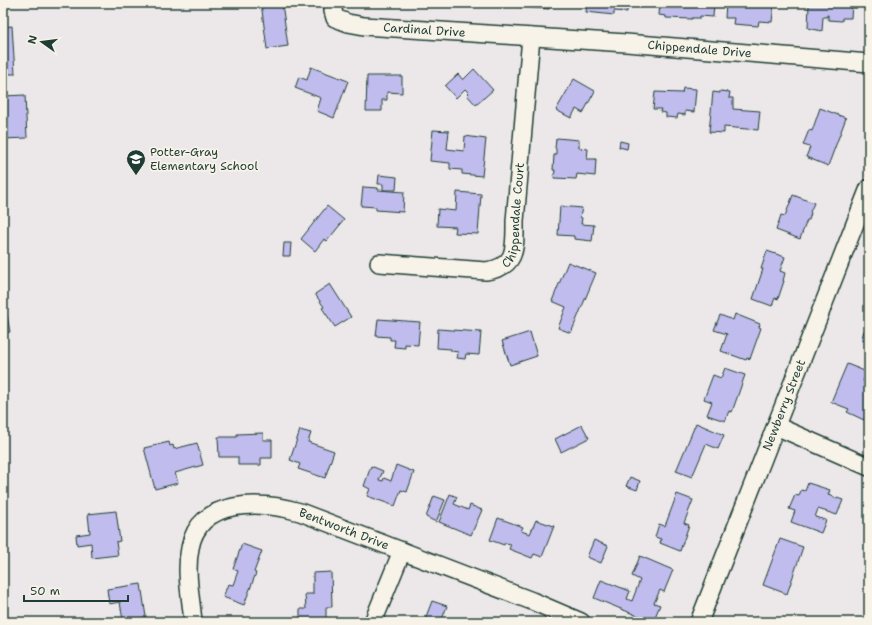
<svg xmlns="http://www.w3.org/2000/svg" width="872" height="625" font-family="'Shantell Sans',sans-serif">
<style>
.building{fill:#c0bced;stroke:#1f3d34}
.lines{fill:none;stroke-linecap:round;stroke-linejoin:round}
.minor-casing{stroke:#1f3d34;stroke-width:20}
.minor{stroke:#f7f3e8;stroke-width:17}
.labels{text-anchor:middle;stroke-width:3.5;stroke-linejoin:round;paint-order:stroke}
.street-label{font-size:12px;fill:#1f3d34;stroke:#f7f3e8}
.poi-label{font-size:12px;fill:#1f3d34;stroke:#f7f3e8;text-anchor:start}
</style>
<rect width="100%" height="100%" fill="#ece8e9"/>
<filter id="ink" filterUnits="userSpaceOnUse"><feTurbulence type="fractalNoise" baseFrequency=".025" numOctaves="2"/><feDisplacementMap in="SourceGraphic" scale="8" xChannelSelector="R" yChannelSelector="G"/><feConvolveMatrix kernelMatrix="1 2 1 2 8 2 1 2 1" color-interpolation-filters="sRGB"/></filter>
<g filter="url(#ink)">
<path class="building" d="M261,3H282L288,46L267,49Z
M457,3H469V7L457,6Z
M519,3H549V9L519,7Z
M587,3H627V12L614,11V15L586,12Z
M660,3H714L713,17L700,16V18H692V19L666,18V16L659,15Z
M726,3H774L772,22L759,21L758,26L733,24L734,18H725Z
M807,3H852L851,18H842V21L828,20V15H827V17H823L822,31L808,28L809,4Z
M12,26L15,74H3V27Z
M311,67L348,81L334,118L317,111L321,98L295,88L299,77L307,80Z
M474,69L493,90L476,105L467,95L469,93L465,89L456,98L445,86L458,74L463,80Z
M367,76H402V93L387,92V100H382V111H366Z
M574,79L595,91L583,113L576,109L571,118L556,110Z
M683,88L696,89L694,112L685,111V115L678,114L677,118L666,117V113L660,112L661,109H653L655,92L682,93Z
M720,91L730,92L729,98H733V109L760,111L758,130L724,127V133L709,132L713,92L720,93Z
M25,95L27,138L3,139V96Z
M820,108L846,118L828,166L806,157L810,147L803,145L809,130L812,131Z
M433,130L449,131L447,149L464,151L465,136L486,139L482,176L462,174V170L450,169V163L430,161Z
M557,138L579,140V148L588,149L587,159H596L595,176L577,174L576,179L554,178L555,170H553L554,155H556V149L555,148L556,139Z
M620,141L628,143L627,149L619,147Z
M379,175L397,177L396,190H383V184H378Z
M363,187L378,188V190L404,192L403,212L376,210V207L361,206Z
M457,192L481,194L478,234L455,233L456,227L437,226L438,209L456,211Z
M793,195L814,203L810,212L811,213L809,220H807L800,239L776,230L781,215L785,216Z
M327,206L344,220L327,241L324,239L315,251L301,239Z
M560,206L582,208L580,217L582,218L581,224L594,225L592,241L574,239V236L558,235Z
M284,243H291L290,256H283Z
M767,251L785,257L780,271L785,273L783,281H784L778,299L775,298L772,306L753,299L763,269H761Z
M568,262L596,273L571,333L558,328L566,307L552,301Z
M330,284L351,317L335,327L322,308L324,307L315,294Z
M735,314L760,324L759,327L761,328L750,359L747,358L746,360L721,351L727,334L714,330L720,315L733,320Z
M7,315L10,332L3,333V316Z
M378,319L420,322L418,345L405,344V348L394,347L395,340H390V337L376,336Z
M438,329L481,332L479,355L466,354L465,359L457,358L458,352L451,351V349L437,348Z
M864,331L868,332L869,331V342L861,340Z
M530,332L537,356L510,365L502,341Z
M847,364L867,372L863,381L869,384V399L867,403L869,404V408L864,420L847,412L849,409L831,402Z
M725,368L745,375L732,412L729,411L725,421L707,415L712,402L704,399L713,375L721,378Z
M696,423L724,435L718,449L706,444L692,477L676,471Z
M582,425L589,438L561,452L555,439Z
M300,430L311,433L308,442L334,451L325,478L298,469L300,464L290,460Z
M263,433V440H272V458H261V465H238V457H219L218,437H237V434Z
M169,442L170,446L173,445L174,449L197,443L203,465L175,473L178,483L155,489L144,448Z
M396,465L414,472L407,492L401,490L395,506L367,496L370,489L364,486L371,466L383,471L379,480L383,481L384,478L391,481Z
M630,477L640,481L637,490L626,486Z
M808,483L830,490L828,495L843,500L837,515L818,509L815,517L826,520L821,533L791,522L795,511L789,509L795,495L799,496L801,490L805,491Z
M450,494L457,497L454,504L468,510L470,505L482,510L471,535L439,522Z
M677,494L693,500L684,523L689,525L680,551L660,543L661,539L655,537L659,524L665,526Z
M434,496L445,500L436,522L426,517Z
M116,511L120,541L116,542L118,555L92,558L91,543L77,545L76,535L90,533L88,514Z
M498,518L523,527L521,531L530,534L536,520L554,526L542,557L534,554L532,558L509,549L511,544L505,543L504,545L490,540Z
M780,539L803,547L787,594L763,585Z
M594,540L608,546L601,563L587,557Z
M242,544L262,551L254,572L256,573L244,605L223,597L228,584L233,585L238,571L233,569Z
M640,556L673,570L664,592L660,590L654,603L660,605L653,622L594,598L601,580L630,591L627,599L632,601L640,580L632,576Z
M331,572L332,607H326V622H306V620H300V609H306L305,594H313V573Z
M141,584L146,617L123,621L120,602L109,604L107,589Z
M432,601L447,606L441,622H424Z
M757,616L773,622H754Z"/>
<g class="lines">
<g class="minor-casing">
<g id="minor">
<path id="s1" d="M334,3L333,11L335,18L348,23L364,26L626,43L869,63"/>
<path id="s2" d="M379,263L486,271C517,267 515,248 515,221L531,37"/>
<path d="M776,426L869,467"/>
<path id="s3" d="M193,622C191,598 185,572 190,548C199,497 262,501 300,512L532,601L581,622"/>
<path d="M373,622L402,551"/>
<path id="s4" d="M699,622L869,188"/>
</g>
</g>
<use href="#minor" class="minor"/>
</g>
</g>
<defs>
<g id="school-pin" transform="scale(1)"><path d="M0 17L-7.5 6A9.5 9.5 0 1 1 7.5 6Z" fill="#1f3d34" stroke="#f7f3e8"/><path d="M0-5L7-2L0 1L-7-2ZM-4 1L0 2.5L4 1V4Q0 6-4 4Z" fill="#fff"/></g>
</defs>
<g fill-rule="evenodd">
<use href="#school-pin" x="136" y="159"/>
</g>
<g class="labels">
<g class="street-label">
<text dy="4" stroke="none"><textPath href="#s1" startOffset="106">Cardinal Drive</textPath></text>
<text dy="4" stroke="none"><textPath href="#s1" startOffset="382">Chippendale Drive</textPath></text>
<text dy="4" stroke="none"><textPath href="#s2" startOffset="179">Chippendale Court</textPath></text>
<text dy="4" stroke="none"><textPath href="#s4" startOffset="233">Newberry Street</textPath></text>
<text dy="4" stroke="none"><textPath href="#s3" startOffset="253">Bentworth Drive</textPath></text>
</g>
<g class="poi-label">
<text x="150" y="156">Potter-Gray<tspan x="150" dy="14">Elementary School</tspan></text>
</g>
</g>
<rect width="872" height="625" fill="none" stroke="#f7f3e8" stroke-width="16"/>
<rect x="8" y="8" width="856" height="609" fill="none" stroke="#1f3d34" stroke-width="1.5" filter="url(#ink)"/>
<g transform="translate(42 42) rotate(284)" stroke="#f7f3e8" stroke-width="3" paint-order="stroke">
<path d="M0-3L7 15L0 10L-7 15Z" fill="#1f3d34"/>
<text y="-6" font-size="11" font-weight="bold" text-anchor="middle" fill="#1f3d34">N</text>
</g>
<path d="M24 595v6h104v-6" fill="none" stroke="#1f3d34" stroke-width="2"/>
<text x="30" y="595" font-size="12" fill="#1f3d34" stroke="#f7f3e8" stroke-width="3" paint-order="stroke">50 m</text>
</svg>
